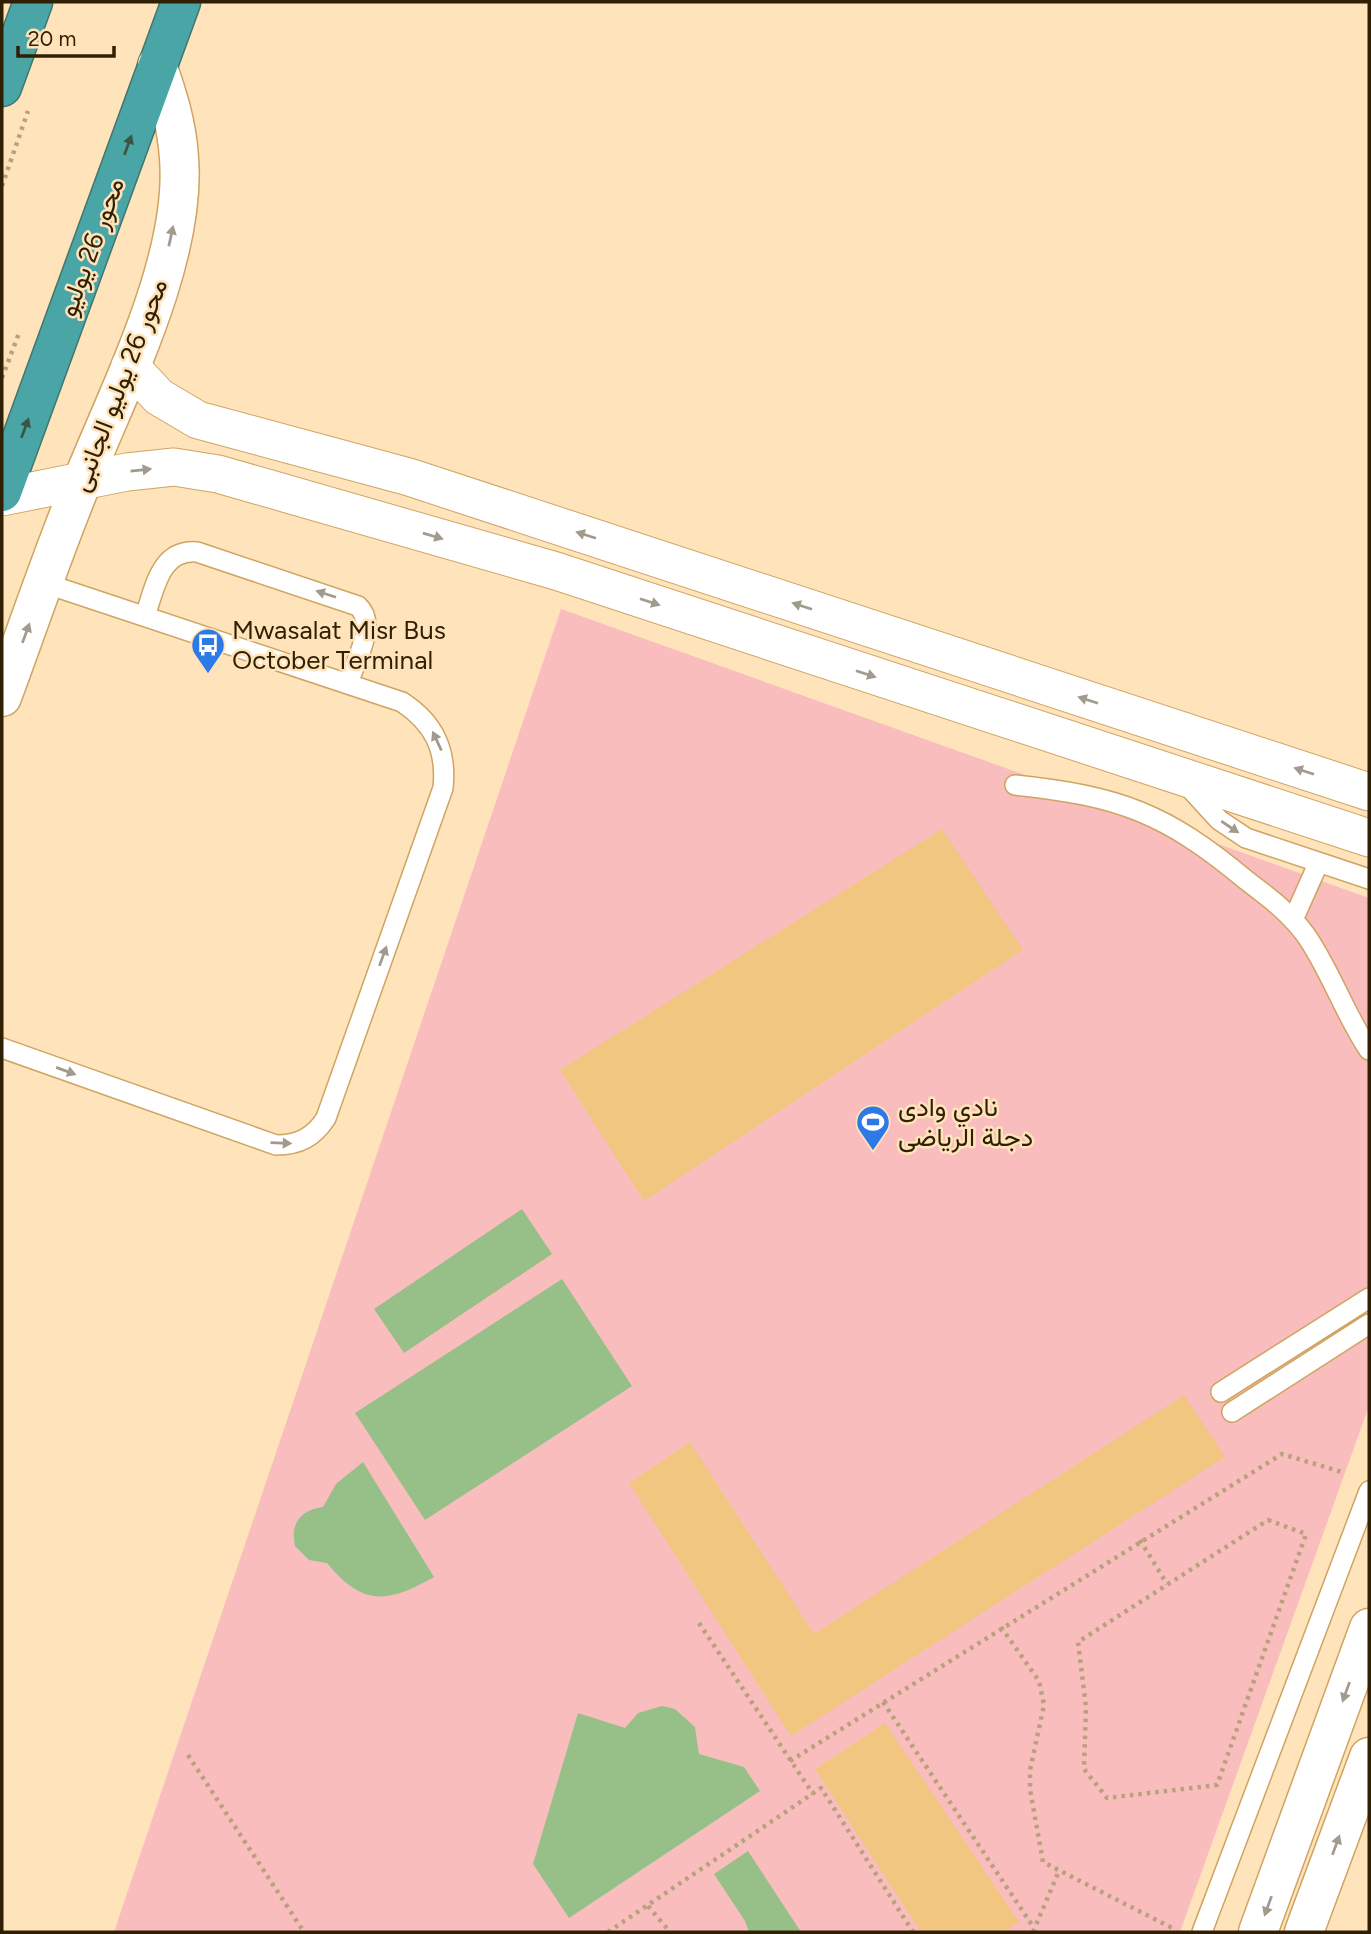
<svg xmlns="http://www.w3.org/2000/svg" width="1371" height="1934" font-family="Figtree,Vazirmatn,sans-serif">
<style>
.green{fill:#f9bdbe}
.water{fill:#96c087}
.building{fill:#f1c681}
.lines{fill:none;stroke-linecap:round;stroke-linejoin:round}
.lane-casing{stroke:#cfa461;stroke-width:22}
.street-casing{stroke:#cfa461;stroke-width:39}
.secondary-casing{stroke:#cfa461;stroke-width:41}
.highway-casing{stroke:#41766d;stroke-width:41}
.path{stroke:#b9a17d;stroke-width:4.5;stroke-dasharray:3.5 5;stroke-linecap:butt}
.lane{stroke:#fff;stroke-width:19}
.street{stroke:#fff;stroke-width:37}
.secondary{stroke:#fff;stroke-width:38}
.highway{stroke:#4aa5a7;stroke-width:38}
.oneway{fill:#3a5544}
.oneway2{fill:#a29a8d}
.labels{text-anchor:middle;stroke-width:5;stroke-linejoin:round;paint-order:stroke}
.street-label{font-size:26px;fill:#301f02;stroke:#fee3bb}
.poi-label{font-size:26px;fill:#301f02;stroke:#fee3bb;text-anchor:start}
</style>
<rect width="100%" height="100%" fill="#fee3bb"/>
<path class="green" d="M561,609L1369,898V1406L1180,1932H114Z"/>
<path class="water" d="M522,1209L552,1254L404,1353L374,1309Z
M562,1279L632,1386L425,1520L355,1413Z
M363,1462L434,1577C388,1603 363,1607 327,1563L309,1560L295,1546C290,1524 300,1510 323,1507L336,1484Z
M662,1706L675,1709L695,1727L699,1754L744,1767L760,1791L569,1918L533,1864L578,1713L625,1728L638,1713Z
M748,1851L801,1932H749L745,1921L714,1874Z"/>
<path class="building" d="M942,829L1023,950L644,1201L560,1070Z
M1184,1395L1225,1457L791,1736L629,1483L690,1442L814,1634Z
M885,1723L1019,1922L1003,1932H921L815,1769Z"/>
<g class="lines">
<g class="lane-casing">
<path id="lane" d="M145,616C155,588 160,549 197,552L358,606C378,624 355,662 348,683
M1015,785C1119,796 1166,813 1246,880C1267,896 1289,912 1305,934C1330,969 1344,1013 1369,1050
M1187,785L1219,820L1246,838L1369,879
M1293,920L1318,864
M2,1048L276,1145C299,1145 314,1137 326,1118L443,788C447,750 434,723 402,702L44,583
M1221,1392L1369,1298
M1232,1412L1369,1324
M1202,1932L1369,1491"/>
</g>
<g class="street-casing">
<path id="street" d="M130,366L159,397L198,420L409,477L1369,792
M2,497L127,472L174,467L218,474L556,571L1369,838"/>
</g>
<g class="secondary-casing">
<path id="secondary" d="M2,697C29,624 54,549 84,477C121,386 187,257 179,158C177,125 168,96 157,65
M1258,1932L1369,1628
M1304,1932L1369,1757"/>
</g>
<g class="highway-casing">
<path id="highway" d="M2,87L33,2
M2,492L181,2"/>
</g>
<path class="path" d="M2,186L28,111
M2,378L19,333
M1268,1520L1306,1534L1217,1785L1107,1798L1084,1769L1086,1707L1078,1642Z
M1140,1540L1167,1584
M699,1623L813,1794
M1001,1627L1039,1681L1044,1705L1030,1770V1789L1043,1862L1176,1930
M883,1702L1034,1928
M188,1755L304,1932
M790,1761L1282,1454L1345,1473
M648,1906L670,1932
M608,1932L821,1788L913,1932
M1033,1932L1059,1871"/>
<use href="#lane" class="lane"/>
<use href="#street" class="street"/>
<use href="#secondary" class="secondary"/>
<use href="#highway" class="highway"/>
</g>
<defs><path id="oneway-solid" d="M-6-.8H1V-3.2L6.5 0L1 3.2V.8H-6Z" transform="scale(1.75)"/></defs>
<g class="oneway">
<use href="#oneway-solid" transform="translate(128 145) rotate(-70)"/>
<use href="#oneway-solid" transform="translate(25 428) rotate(-70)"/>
</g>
<g class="oneway2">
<use href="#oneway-solid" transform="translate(171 236) rotate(-78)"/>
<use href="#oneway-solid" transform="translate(141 470) rotate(-6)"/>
<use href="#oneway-solid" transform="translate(586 535) rotate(-162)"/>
<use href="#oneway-solid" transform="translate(433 536) rotate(16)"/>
<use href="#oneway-solid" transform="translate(326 594) rotate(-162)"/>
<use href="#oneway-solid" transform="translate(650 602) rotate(18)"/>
<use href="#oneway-solid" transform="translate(802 606) rotate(-162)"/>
<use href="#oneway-solid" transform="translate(26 633) rotate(-70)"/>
<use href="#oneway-solid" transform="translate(866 674) rotate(18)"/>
<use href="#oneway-solid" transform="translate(1088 700) rotate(-162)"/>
<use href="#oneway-solid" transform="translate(437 741) rotate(-115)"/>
<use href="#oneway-solid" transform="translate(1304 771) rotate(-162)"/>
<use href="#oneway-solid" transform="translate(1230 827) rotate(34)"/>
<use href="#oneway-solid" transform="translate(383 956) rotate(-70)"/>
<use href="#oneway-solid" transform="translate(66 1071) rotate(20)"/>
<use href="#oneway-solid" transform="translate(281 1143) rotate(2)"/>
<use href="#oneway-solid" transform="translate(1346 1692) rotate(110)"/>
<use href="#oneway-solid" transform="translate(1336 1845) rotate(-70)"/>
<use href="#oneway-solid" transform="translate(1268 1906) rotate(110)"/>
</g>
<defs>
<g id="bus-pin" transform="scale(1.75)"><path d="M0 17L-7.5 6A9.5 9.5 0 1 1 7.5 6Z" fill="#2d7ae6" stroke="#fee3bb"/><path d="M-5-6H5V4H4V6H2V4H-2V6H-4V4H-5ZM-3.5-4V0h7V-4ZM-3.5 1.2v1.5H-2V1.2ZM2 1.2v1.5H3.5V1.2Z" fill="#fff"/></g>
<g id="stadium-pin" transform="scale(1.75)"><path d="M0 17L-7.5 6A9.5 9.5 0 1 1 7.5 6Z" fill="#2d7ae6" stroke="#fee3bb"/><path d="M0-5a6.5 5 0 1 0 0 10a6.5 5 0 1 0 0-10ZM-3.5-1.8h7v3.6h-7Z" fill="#fff"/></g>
</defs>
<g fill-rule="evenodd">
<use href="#bus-pin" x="208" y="645"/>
<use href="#stadium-pin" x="873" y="1122"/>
</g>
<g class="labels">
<g class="street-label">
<text transform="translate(91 247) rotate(-70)" y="9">محور 26 يوليو</text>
<text transform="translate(119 385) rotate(-69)" y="9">محور 26 يوليو الجانبى</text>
</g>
<g class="poi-label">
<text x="232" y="639">Mwasalat Misr Bus<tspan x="232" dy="30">October Terminal</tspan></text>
<text x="898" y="1116">نادي وادى<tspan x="898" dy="30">دجلة الرياضى</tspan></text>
</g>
</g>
<rect width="1371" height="1934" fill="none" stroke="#301f02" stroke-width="7"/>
<path d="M18 46v10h96v-10" fill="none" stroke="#301f02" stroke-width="3.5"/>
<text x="28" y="46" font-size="21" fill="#301f02" stroke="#fee3bb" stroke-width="5" paint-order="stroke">20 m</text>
</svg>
